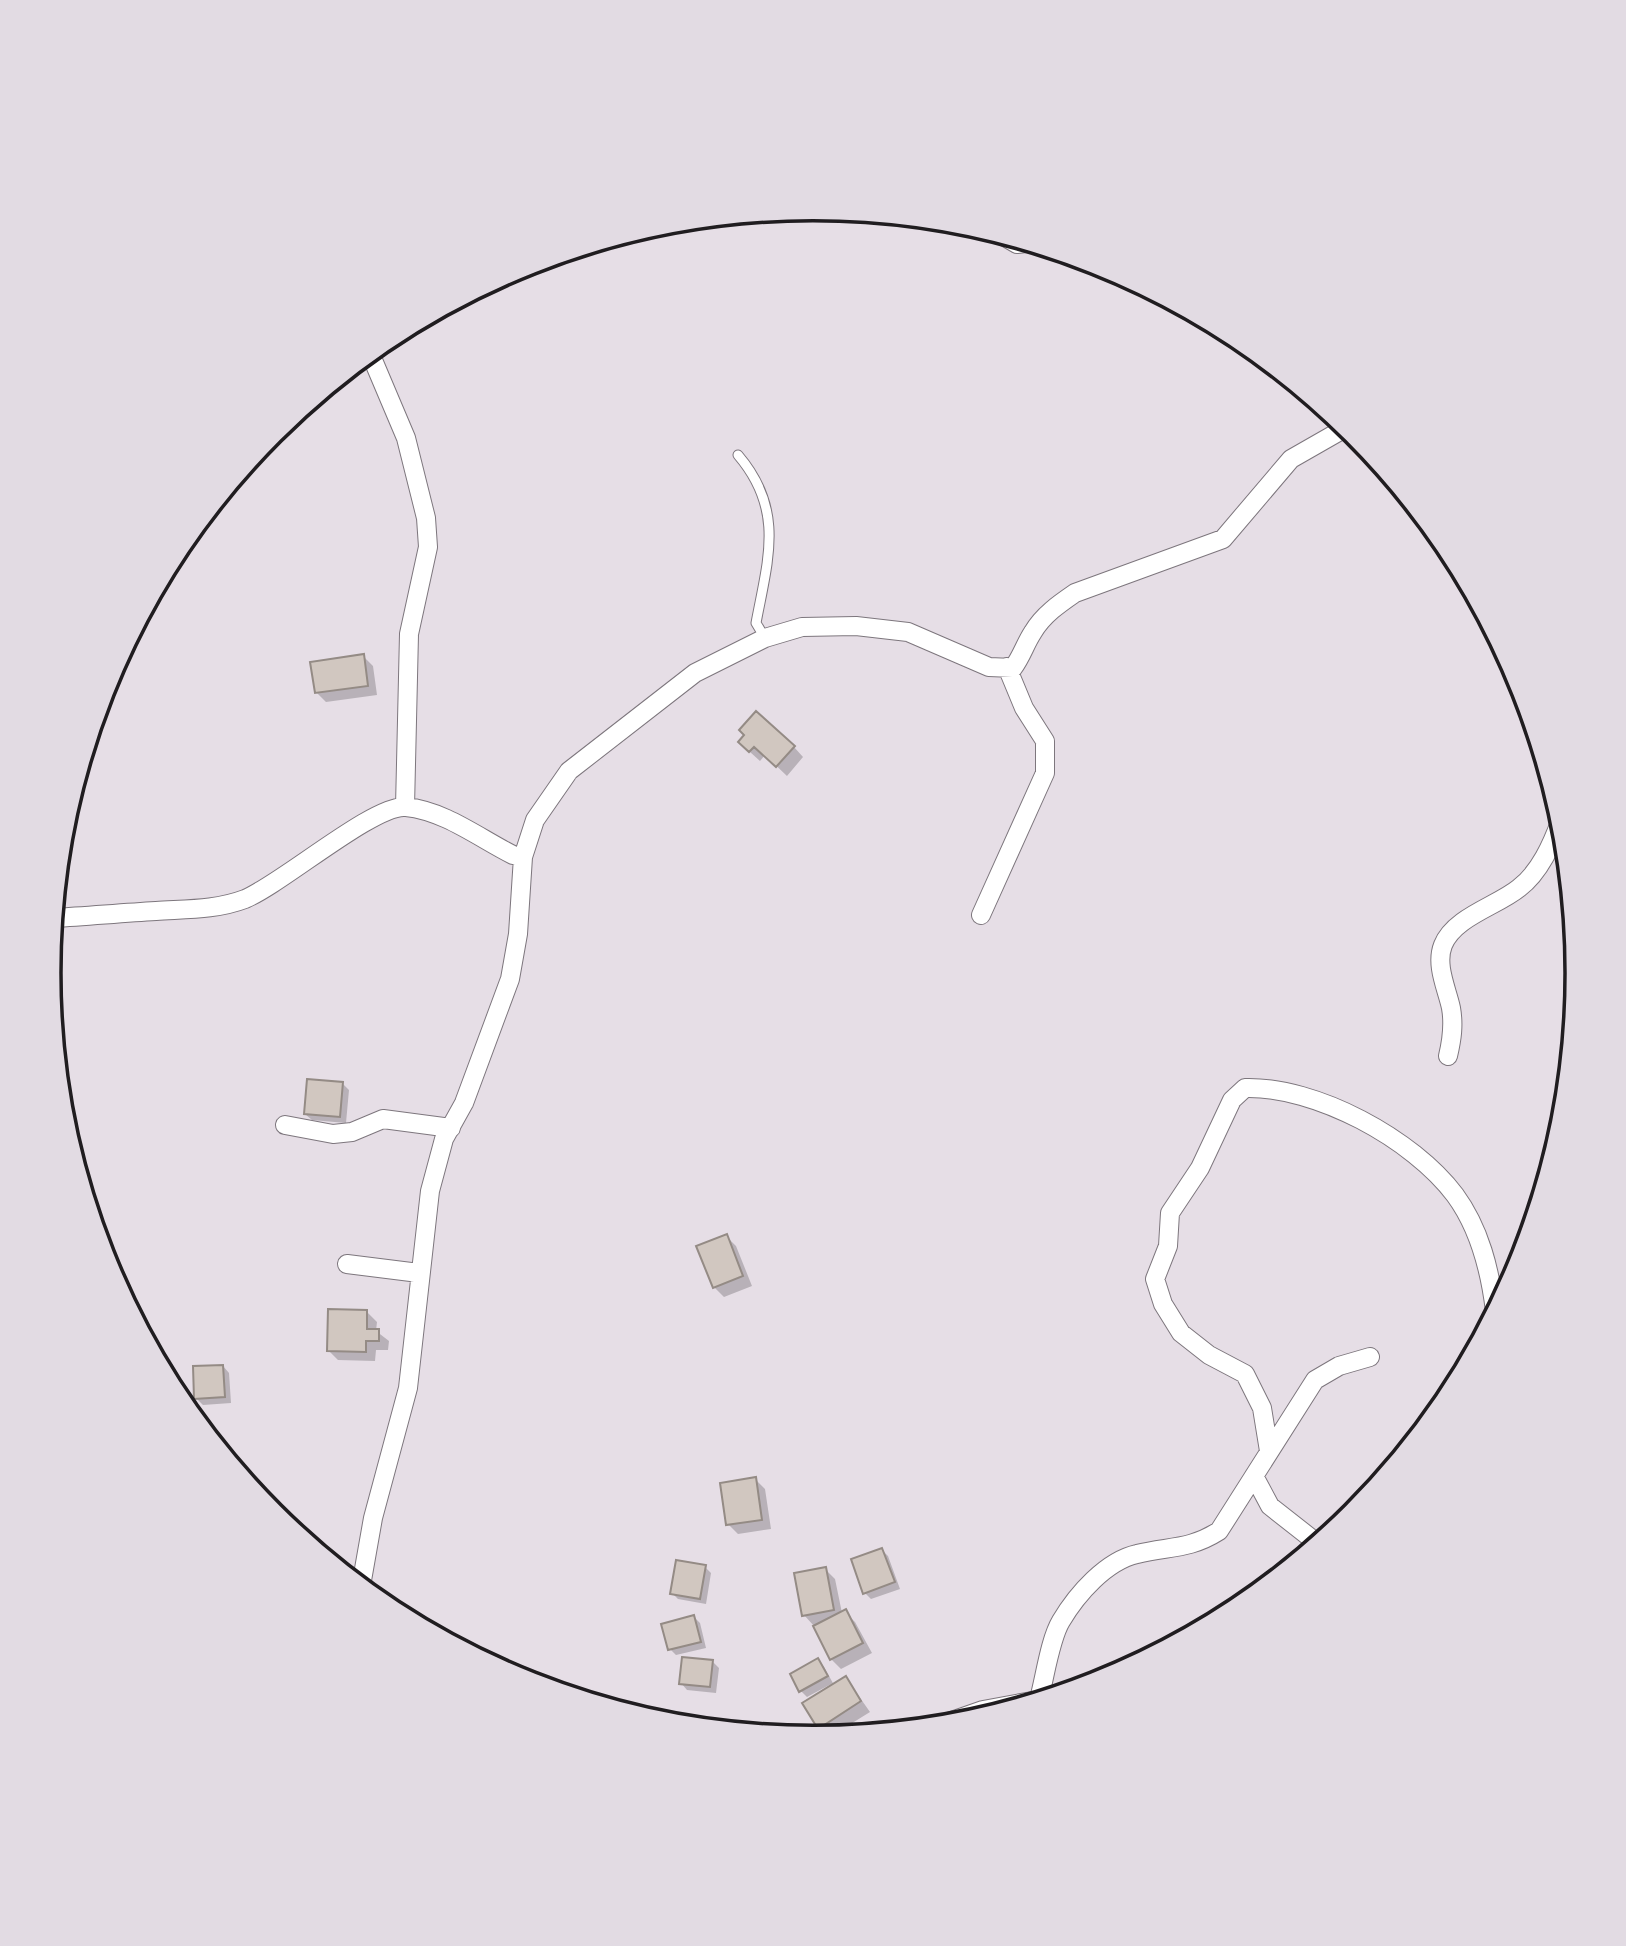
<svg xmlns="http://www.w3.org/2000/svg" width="1626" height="1946" font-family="Cabin,sans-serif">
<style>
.shadow{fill:#0003}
.building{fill:#d1c7c0;stroke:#948b85;stroke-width:2}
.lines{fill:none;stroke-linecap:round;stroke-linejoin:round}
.lane-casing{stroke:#7d767d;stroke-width:11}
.street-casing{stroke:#7d767d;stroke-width:20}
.lane{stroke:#fff;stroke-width:9}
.street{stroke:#fff;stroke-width:18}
.rim{fill:none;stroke:#201d20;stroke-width:3.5}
</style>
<rect width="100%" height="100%" fill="#e6dee6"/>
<path class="shadow" d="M363,656L373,666L377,695L326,702L316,692Z
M746,736L794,747L803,757L787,776L765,755L760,761L750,752L740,742Z
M343,1084L349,1090L346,1123L312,1120L305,1114Z
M726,1236L736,1246L752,1286L724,1297L714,1287Z
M367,1312L377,1322L376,1331L389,1341L388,1350H376L375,1361L338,1360L328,1350Z
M223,1366L229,1373L231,1403L203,1405L196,1398Z
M755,1479L765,1489L771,1529L738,1534L728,1524Z
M882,1550L888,1556L900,1589L871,1599L865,1593Z
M705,1567L711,1573L706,1604L678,1599L672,1593Z
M825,1569L835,1579L842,1613L845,1612L855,1622L872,1653L841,1669L831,1659L814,1626L804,1615Z
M694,1617L700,1623L706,1648L676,1655L670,1649Z
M818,1660L824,1667L834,1685L846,1678L870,1712L833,1735L827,1736L819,1728L833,1683L807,1697L801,1691Z
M712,1661L719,1668L716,1693L687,1690L681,1683Z"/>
<path class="building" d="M364,654L368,686L315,693L310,662Z
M756,711L795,746L776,767L754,747L749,752L738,742L744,735L739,730Z
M307,1079L343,1082L340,1117L304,1114Z
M727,1234L743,1276L713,1288L696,1246Z
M328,1309L367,1310V1329H379V1341H366V1352L327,1351Z
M223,1365L225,1397L194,1399L193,1366Z
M756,1477L762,1520L726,1525L720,1483Z
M882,1548L895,1582L863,1594L851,1559Z
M676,1560L706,1565L700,1599L670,1594Z
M826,1567L834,1610L802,1616L794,1573Z
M846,1609L863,1643L830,1660L813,1626Z
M694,1615L701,1642L668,1650L661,1624Z
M682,1657L713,1660L710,1687L679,1684Z
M818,1658L828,1676L799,1692L790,1674Z
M846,1676L861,1701L818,1729L802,1703Z"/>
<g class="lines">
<g class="lane-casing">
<path id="lane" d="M738,455C785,510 768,559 756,623L765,638"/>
</g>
<g class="street-casing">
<path id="street" d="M1005,237L1017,244L1026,243
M370,353L406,438L426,518L428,547L409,634L405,807
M981,915L1045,773V741L1024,708L1007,667
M54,918C88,916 122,913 156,911C186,909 216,910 245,899C283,883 374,804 406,807C445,811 479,838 513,855L523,857
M1448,1056C1452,1039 1454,1025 1451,1008C1447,989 1435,965 1443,945C1454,917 1497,906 1519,888C1540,872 1552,844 1561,820
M285,1125L333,1134L352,1132L383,1119L451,1128
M347,1264L419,1273
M1269,1451L1262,1408L1245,1374L1209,1355L1181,1333L1163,1304L1155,1279L1168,1246L1170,1213L1200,1168L1232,1100L1245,1088C1316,1086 1413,1139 1455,1195C1480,1229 1490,1270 1495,1311
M1254,1476L1270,1506L1317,1543
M361,1586L373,1518L408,1388L430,1191L444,1139L464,1103L510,979L518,934L523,857L535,820L569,771L695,673L765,638L802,627L856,626L908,632L989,667L1013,668C1022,656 1025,644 1033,632C1043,615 1059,604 1075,593L1223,539L1291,459L1347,427
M1039,1699C1045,1677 1050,1639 1061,1621C1077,1594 1106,1561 1137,1554C1169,1546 1189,1550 1219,1531L1315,1380L1339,1366L1370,1357
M943,1724L983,1710L1032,1701"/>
</g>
<use href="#lane" class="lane"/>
<use href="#street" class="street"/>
</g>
<path d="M0 0H1626V1946H0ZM61 973a752 752 0 1 1 1504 0a752 752 0 1 1-1504 0Z" fill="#e2dbe3" fill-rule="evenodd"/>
<path class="rim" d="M61 973a752 752 0 1 1 1504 0a752 752 0 1 1-1504 0Z"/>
</svg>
